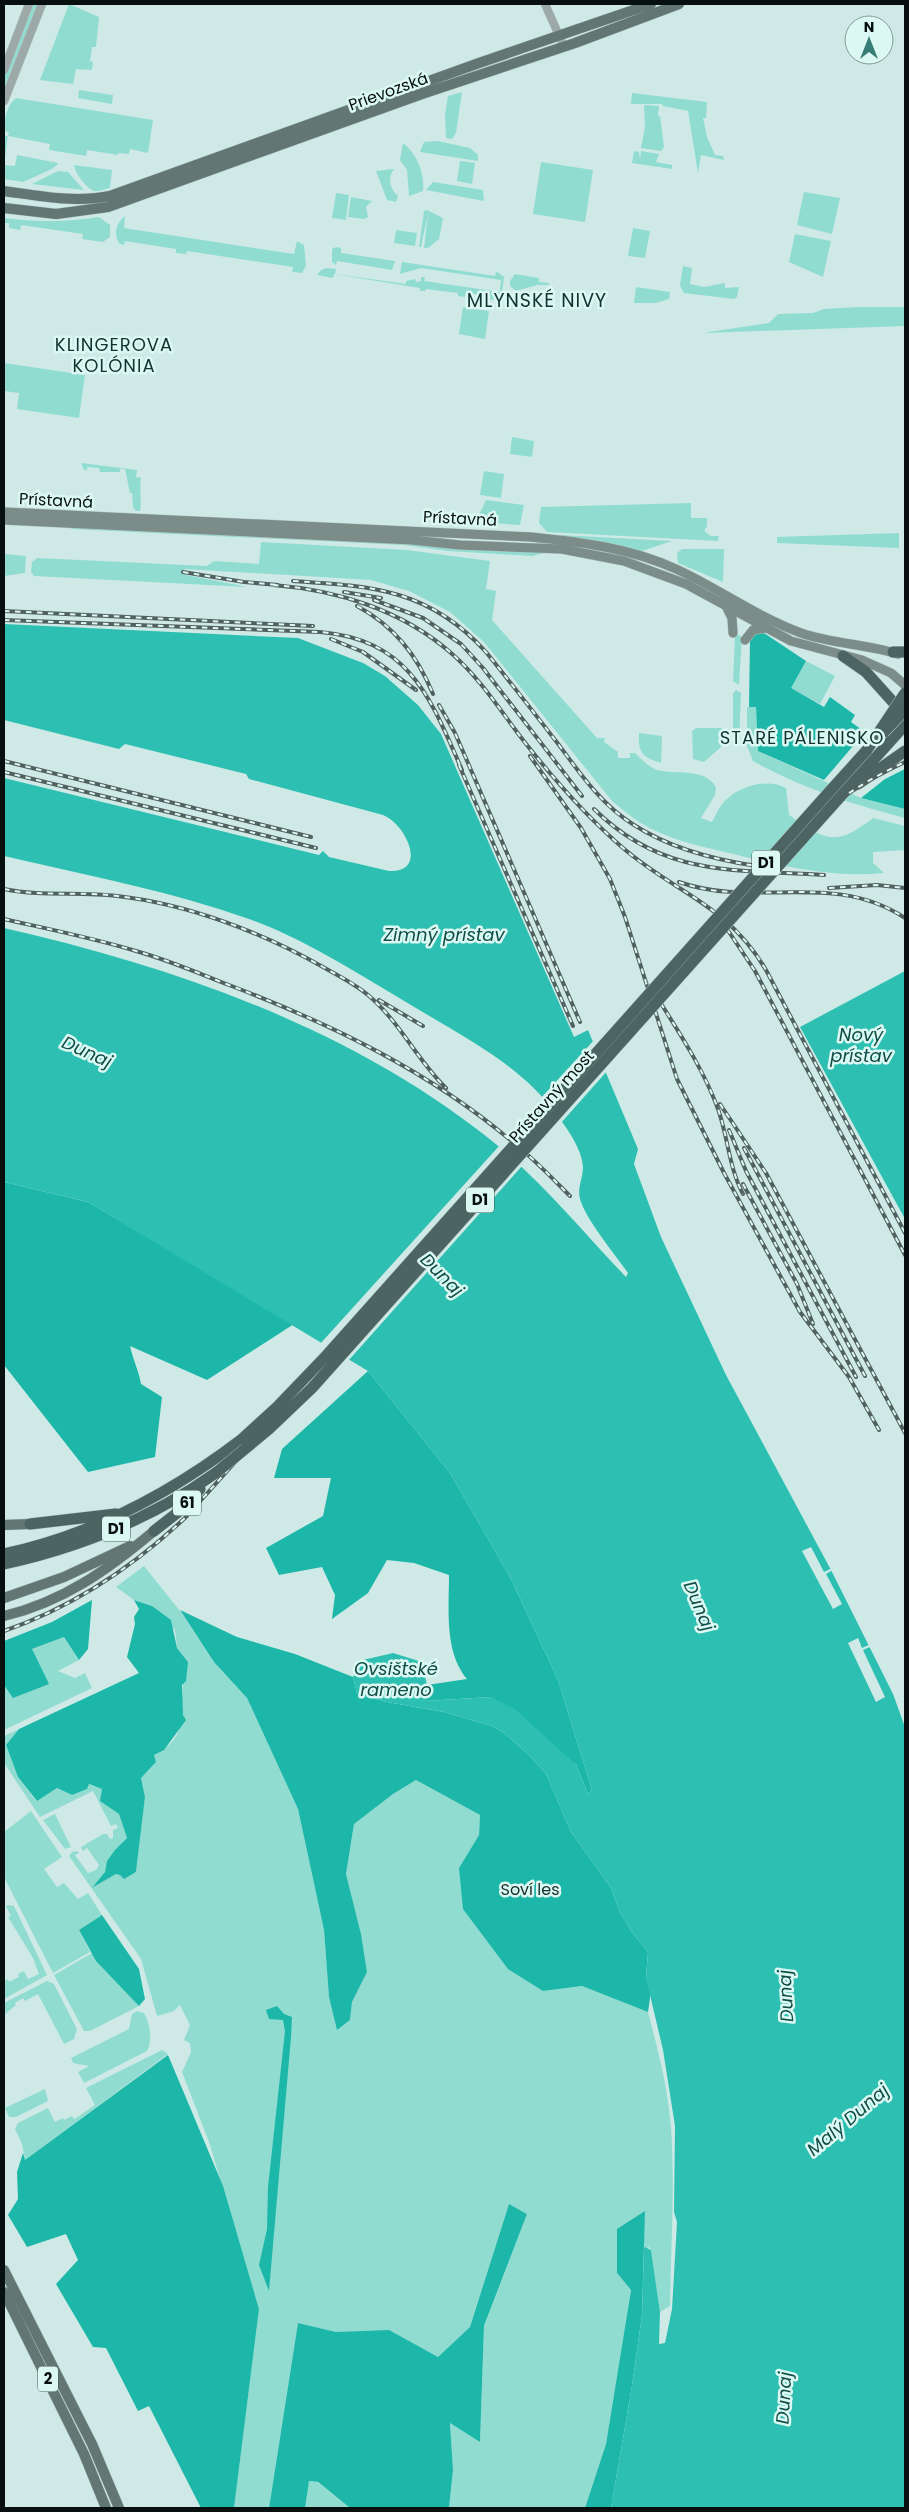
<svg xmlns="http://www.w3.org/2000/svg" width="909" height="2512" font-family="Poppins,sans-serif">
<style>
.green{fill:#90dcd1}
.forest{fill:#1cb7a9}
.water{fill:#2dc0b2}
.pier{fill:#cfeae6}
.lines{fill:none;stroke-linecap:round;stroke-linejoin:round}
.tertiary-casing{stroke:#afc7c4;stroke-width:9}
.secondary-casing{stroke:#afc7c4;stroke-width:10}
.primary-casing{stroke:#afc7c4;stroke-width:11}
.motorway-casing{stroke:#afc7c4;stroke-width:12}
.tertiary{stroke:#9da9a7;stroke-width:8}
.secondary{stroke:#7b8c89;stroke-width:9}
.primary{stroke:#627774;stroke-width:10}
.motorway{stroke:#4d6562;stroke-width:11}
.rail-casing{stroke:#51615f;stroke-width:4}
.rail{stroke:#dcf8f3;stroke-width:2;stroke-dasharray:5.5;stroke-linecap:butt}
.motorway-bridge-casing{stroke:#afc7c4;stroke-width:12;stroke-linecap:butt}
.motorway-bridge{stroke:#4d6562;stroke-width:11}
.labels{text-anchor:middle;stroke-width:5;stroke-linejoin:round;paint-order:stroke}
.shield{fill:#dcf8f3;stroke:#475653;stroke-width:1}
.shield-label{font-size:15px;font-weight:bold;fill:#07100f}
.street-label{font-size:16px;fill:#07100f;stroke:#dcf8f3}
.park-label{font-size:16px;fill:#172e2b;stroke:#dcf8f3}
.neighbourhood-label{font-size:18px;letter-spacing:1px;fill:#11332f;stroke:#dcf8f3}
.water-label{font-size:18px;font-style:italic;fill:#114d47;stroke:#dcf8f3}
.quarter-label{font-size:19px;letter-spacing:1px;fill:#11332f;stroke:#dcf8f3}
</style>
<rect width="100%" height="100%" fill="#cfeae6"/>
<path class="green" d="M32,4H39L4,90V77Z
M69,4L99,17L96,47H92L90,61L93,62L92,70L76,69L73,84L40,80Z
M79,90L113,95L112,104L78,98Z
M462,92L456,133L452,139L446,138L445,115L448,96Z
M632,93L707,102L706,118H703L707,137L715,155L723,156L724,160L701,155L698,173L688,111L663,106L662,104H631Z
M16,98L153,120L148,153L130,149L129,154L118,153V155L87,150L86,156L49,150L50,144L8,136L4,165V136H8L9,132L4,131C4,120 7,104 16,98Z
M644,105L659,106L658,116H660L664,147L661,151L641,148L645,127Z
M438,141L470,148L478,155V161L420,152L424,142Z
M403,143C417,154 425,173 423,191L409,196L407,170L400,160Z
M634,151L639,152L640,160L641,151L659,154L656,162L672,165V169L632,163Z
M17,155L58,163V164L52,169L23,182L4,179V165L15,166Z
M460,161L475,163L472,184L457,181Z
M541,162L593,170L585,222L533,214Z
M74,165L112,170L110,188C105,189 98,192 94,191C86,188 75,173 74,165Z
M394,169C387,178 390,189 398,196L396,202L387,200L376,171Z
M58,171L68,172L84,190L32,184Z
M433,182L483,190L484,201L426,190Z
M804,192L840,198L832,234L797,225Z
M336,193L349,195L346,220L332,218Z
M351,197L372,201L366,207L368,217L364,219L348,217Z
M427,210L443,218L439,239L428,248H424L428,214L421,247H419L424,211Z
M125,216L124,228L294,254L297,241L304,245L306,266L302,273L292,272L293,267L187,251L186,254L176,253V249L125,241L124,245L120,244C112,235 117,222 125,216Z
M99,217L110,225V237L103,242L82,239L83,234L21,225L20,230L9,228V223H4V218C35,222 68,222 99,217Z
M633,228L650,231L645,258L628,256Z
M396,230L417,233L415,246L394,243Z
M795,234L831,241L823,277L789,262Z
M336,247L341,248V253L395,261L392,270L337,261L336,265L332,262V249Z
M402,262L495,276L496,271L504,277L502,294L499,299L487,300L488,296L466,293L465,297L458,296V293L426,289L425,291H420V288L334,274L333,278L317,275C322,267 327,268 336,269L335,274L406,284V281L415,279L416,282L421,281V277H425L424,281L500,292L501,280L421,268L400,274Z
M683,266L692,268L690,284L704,287L725,283V288L739,287L737,297L734,299L684,293L680,286Z
M515,274L539,278V282L549,283V285H537L516,291L510,286V281Z
M636,287L670,292L669,299L656,303H634Z
M463,307L489,311L485,339L459,334Z
M858,307H905V326L702,333L769,323L778,314L813,313L824,309Z
M4,363L85,375L79,418L17,409L19,393L4,391Z
M512,437L534,441L532,457L510,454Z
M81,463L137,470L136,477L141,478C139,490 142,500 140,511H136L133,507L132,493H130L125,469H120V472H100L99,468L87,467V470H84Z
M484,471L504,474L501,498L480,495Z
M486,500L524,505L520,525L478,522L477,519Z
M691,503V518H707V527L705,528V532L711,536H719L718,541L547,532L539,523L541,507Z
M75,527L414,543L544,553L532,556L448,551L404,545L71,529Z
M899,533V548L777,543V537Z
M560,535L672,541L639,552Z
M261,542L407,550L490,561L486,589L496,591L492,620L597,738H605L604,742L618,752V758H630V753H635C641,759 649,767 657,770C677,775 704,767 716,787L715,795L701,818L712,822C716,815 720,804 727,799C741,786 768,778 786,788L789,815C827,841 835,847 873,818L905,826V850L873,852V863L884,873C831,878 781,866 729,853C698,846 667,839 639,822C630,816 621,808 612,801L484,642L450,612L409,591L371,580L184,569L186,575L248,587L34,576L31,572L32,562L37,558L207,566L214,561L259,564Z
M682,549H724L723,582L678,563L677,553Z
M4,554L26,556L25,573L4,576Z
M737,634L742,637L739,685L733,681L735,636Z
M806,661L835,676L820,704L790,688Z
M736,690L741,693L739,743L735,745L733,742V693Z
M747,707H756L758,751L861,798L905,809V818C852,804 801,788 753,761L747,746Z
M696,728H721L726,732L721,747L704,762L693,759L692,731Z
M639,733L662,736L661,763C642,757 638,753 639,733Z
M144,1566L180,1611L214,1662L247,1698L298,1809L324,1930L329,1997L337,2029L350,2020L352,2002L367,1972L361,1934L346,1874L354,1824L393,1794L416,1780L480,1815L479,1835L459,1868L543,1991L582,1986L648,2012C658,2050 668,2088 671,2127C675,2187 671,2247 670,2306L660,2312L651,2250L649,2247L644,2249V2212L617,2273L631,2290L606,2444L585,2508H449L453,2470L450,2423L480,2442L484,2327L527,2214L509,2204L470,2327L438,2357L389,2331L336,2332L298,2323L269,2508H234L259,2309L209,2142L182,2072L191,2052L190,2043L184,2040L190,2025L180,2005L174,2011L157,2016L141,1959L69,1856L72,1852L77,1851L79,1853L75,1855L88,1873L96,1870L99,1865L87,1848L83,1851L81,1847L103,1834H107L110,1839L113,1838V1830L118,1828L116,1824L111,1826L93,1791L40,1817L4,1763V1736L19,1729L6,1745L18,1777L36,1801L57,1788L72,1795L87,1789L88,1784L102,1789L101,1801L119,1814L127,1838L107,1861L105,1872L93,1888L116,1874L136,1873L145,1797L141,1778L156,1762L154,1755C190,1736 179,1716 183,1685C183,1677 186,1669 188,1662L177,1648L175,1630L152,1606L134,1600L116,1587Z
M64,1637L79,1660L58,1671L75,1678L85,1673L92,1688L4,1730V1660Z
M31,1811L62,1857L44,1869L57,1887L64,1883L78,1899L88,1893L102,1915L79,1930L90,1952L53,1973L4,1877V1832Z
M55,1814L71,1847L65,1849L43,1820Z
M8,1905L14,1906L47,1975L4,1999V1981L8,1979L9,1982L19,1977L18,1974L24,1971L28,1979L39,1974L33,1958L8,1917L11,1916L6,1906Z
M92,1953C104,1974 125,1986 139,2006L90,2031H84L54,1975Z
M47,1981L54,1984L77,2029L74,2039L64,2044L38,1994L25,2001L23,1998L15,2003L16,2005L4,2015V2003Z
M137,2011L144,2013C150,2023 153,2041 147,2051L84,2083L78,2072L89,2066L73,2063L71,2058L129,2029L132,2014Z
M162,2050L168,2054L25,2160L22,2144L15,2129L18,2123L48,2108L55,2122L63,2118L64,2120L72,2116L74,2119L76,2118L95,2105L86,2088Z
M45,2089L48,2101L16,2117H9L5,2108Z
M309,2481L317,2482L350,2508H304Z"/>
<path class="forest" d="M757,633H764L806,661L791,688L824,707L830,697L855,715L851,722L865,732L824,780L758,751L756,707H749L750,639Z
M905,769V809L861,798L885,779Z
M4,1182L88,1202L294,1324L207,1380L130,1346C133,1360 139,1371 141,1384L162,1397L155,1457L88,1472L4,1365Z
M368,1371L450,1473L510,1577L558,1680L592,1790L588,1794L576,1765L491,1697L425,1701L427,1685L467,1679C444,1652 449,1608 449,1575L414,1563L387,1560L368,1593L332,1619L335,1595L322,1567L279,1575L266,1548L323,1516L331,1478H274L282,1449Z
M92,1600L88,1649L79,1660L64,1637L32,1649L49,1684L13,1698L4,1685V1641L52,1622Z
M134,1600L152,1606L171,1620L177,1648L188,1662L186,1681L182,1685L183,1715L186,1720L164,1750L154,1755L156,1762L141,1778L145,1797L136,1872L124,1879L120,1875L116,1874L92,1888L105,1872L107,1861L115,1850L127,1838L119,1814L100,1801L102,1789L89,1784L87,1789L72,1795L57,1788L37,1801L18,1777L6,1745L19,1729L139,1673L127,1657L135,1624L134,1617L139,1609Z
M180,1610L237,1637L295,1654L353,1677L357,1694L387,1702L444,1712L492,1726L504,1733L530,1756L546,1774L571,1832L611,1888L619,1910L631,1931L648,1952L646,1978L651,1991L648,2012L582,1986L543,1991L508,1969L463,1909L459,1868L479,1835L480,1815L416,1780L393,1794L354,1824L346,1874L361,1934L367,1972L352,2002L350,2020L337,2030L329,1997L324,1930L298,1809L247,1698L214,1662Z
M102,1915L139,1969L145,1999L139,2006L96,1961L79,1930Z
M277,2006L284,2014L292,2017L291,2037L269,2291L259,2265L267,2229L268,2187L285,2031L283,2020L269,2019L266,2010Z
M168,2055L223,2186L259,2309L234,2508H201L149,2406L138,2411L106,2348L93,2347L56,2284L78,2260L66,2234L27,2247L8,2215L18,2199L17,2172L23,2153L25,2160Z
M509,2204L527,2214L484,2326L480,2442L450,2423L453,2470L449,2508H350L318,2482L309,2481L305,2508H269L298,2323L336,2332L389,2330L438,2357L470,2327Z
M645,2211L642,2315L632,2386L611,2508H585L606,2444L631,2290L617,2273V2229Z"/>
<path class="water" d="M4,624L298,638L363,663L385,676L418,705L441,734L574,1037L588,1030L638,1149L634,1164L661,1237L726,1375L831,1570L893,1694L905,1727V2508H611L632,2386L642,2315L644,2249L645,2247L651,2250L660,2312L659,2344L665,2343L672,2309L677,2222L674,2212L675,2126L663,2050L646,1978L648,1952L631,1931L619,1910L611,1888L571,1832L546,1774L530,1756L504,1733L492,1726L444,1712L387,1702L357,1694L353,1677L363,1660L393,1653L422,1662L427,1685L425,1701L491,1697L516,1710L576,1765L588,1794L592,1790L558,1680L510,1577L450,1473L368,1371L88,1202L4,1182V928C179,968 356,1030 497,1145C544,1184 584,1233 626,1277L628,1273C615,1254 586,1220 580,1199C577,1188 583,1178 583,1167C582,1149 567,1128 556,1114C524,1069 473,1042 426,1014C369,981 312,942 249,919C170,891 86,875 4,856V778L319,855L323,851L329,857L389,871C429,873 406,824 383,815L249,779L246,774L125,744L119,749L4,720Z
M905,971V1219L800,1027Z"/>
<path class="pier" d="M595,1039L608,1070L560,1124L540,1099Z
M500,1145L522,1166L348,1361L320,1344Z
M811,1547L824,1572L832,1568L833,1570L826,1574L842,1604L833,1609L802,1551Z
M858,1638L862,1648L871,1644L872,1646L863,1650L885,1697L876,1702L848,1643Z"/>
<g class="lines">
<g class="tertiary-casing">
<path id="tertiary" d="M545,4L561,40
M4,70L29,4
M4,101L42,4"/>
</g>
<g class="secondary-casing">
<path id="secondary" d="M4,512L531,537C581,542 630,548 676,569C718,588 757,617 801,633C833,644 866,644 898,654
M4,520L412,540L460,545L562,549L624,561L686,584L791,641L862,660L891,673L905,685
M726,606L732,618L733,633
M745,640L753,630L766,628"/>
</g>
<g class="primary-casing">
<path id="primary" d="M4,191C40,196 74,203 110,196L479,63L651,4
M4,208L56,214L108,207L422,94L575,43L679,4
M4,1525L30,1524
M4,1598L64,1577L130,1546
M4,1616C63,1602 109,1569 154,1531
M4,2270L92,2444L119,2508
M4,2292L84,2454L106,2508"/>
</g>
<g class="motorway-casing">
<path id="motorway" d="M893,652H905
M843,656L866,672L893,702
M858,784L905,751
M830,791L867,750
M840,797L905,725
M30,1524L116,1514
M154,1531L177,1513L200,1489
M4,1554C93,1535 170,1494 242,1439
M4,1564C81,1547 153,1518 217,1472"/>
</g>
<use href="#tertiary" class="tertiary"/>
<use href="#secondary" class="secondary"/>
<use href="#primary" class="primary"/>
<use href="#motorway" class="motorway"/>
<g class="rail-casing">
<path id="rail" d="M183,572L244,582L278,585
M293,581C372,586 429,589 486,652C511,683 535,714 559,745C581,775 602,805 634,825C670,848 715,860 757,866
M273,585C337,590 402,610 451,653C479,677 500,710 523,740C552,777 588,818 623,848C677,894 727,904 766,970L905,1233
M344,592L381,598
M374,600L423,618L461,644L483,668L582,796
M357,606C394,626 417,655 433,694
M4,611L313,626
M4,620L320,632C410,640 430,697 462,770
M331,639L363,652L416,690
M439,705L455,733L580,1022
M530,756L581,828L610,879L625,917L677,1079L724,1173L800,1312L849,1377L879,1430
M4,761L311,837
M459,765L573,1026
M4,772L316,848
M594,809C664,878 735,869 824,875
M679,882C755,909 832,870 905,918
M829,888L877,885L905,888
M4,889C42,897 79,891 117,896C188,904 261,932 323,967C339,976 355,984 368,995C400,1022 417,1060 446,1088
M4,919C48,929 93,938 136,951C168,960 198,973 229,985C331,1024 431,1072 515,1144C535,1160 552,1178 570,1196
M727,929L755,971L905,1255
M655,994C678,1031 703,1068 718,1109C728,1137 729,1168 743,1194
M379,1000L423,1026
M720,1104L766,1173L905,1433
M729,1130L746,1171L856,1377
M744,1148L865,1376
M743,1184L797,1284L813,1324
M4,1631C73,1607 133,1567 186,1517L793,838C826,806 864,781 905,762"/>
</g>
<use href="#rail" class="rail"/>
<g class="motorway-bridge-casing">
<path id="motorway-bridge" d="M884,732L905,710
M867,750L905,693
M242,1439L277,1407L326,1356L830,791
M217,1472L269,1429L312,1388L840,797"/>
</g>
<use href="#motorway-bridge" class="motorway-bridge"/>
</g>
<g class="labels">
<g class="shield">
<rect x="752" y="850.5" width="28" height="25" rx="4"/>
<rect x="466" y="1187.5" width="28" height="25" rx="4"/>
<rect x="173" y="1490.5" width="28" height="25" rx="4"/>
<rect x="102" y="1516.5" width="28" height="25" rx="4"/>
<rect x="38" y="2366.5" width="20" height="25" rx="4"/>
</g>
<g class="shield-label">
<text x="766" y="868">D1</text>
<text x="480" y="1205">D1</text>
<text x="187" y="1508">61</text>
<text x="116" y="1534">D1</text>
<text x="48" y="2384">2</text>
</g>
<g class="street-label">
<text transform="translate(388 91) rotate(-20)" y="6">Prievozská</text>
<text transform="translate(56 500) rotate(3)" y="6">Prístavná</text>
<text transform="translate(460 518) rotate(3)" y="6">Prístavná</text>
<text transform="translate(551 1096) rotate(-48)" y="6">Prístavný most</text>
</g>
<g class="park-label">
<text x="530" y="1895">Soví les</text>
</g>
<g class="neighbourhood-label">
<text x="114" y="351">KLINGEROVA<tspan x="114" dy="21">KOLÓNIA</tspan></text>
<text x="802" y="744">STARÉ PÁLENISKO</text>
</g>
<g class="water-label">
<text x="444" y="941">Zimný prístav</text>
<text x="861" y="1041">Nový<tspan x="861" dy="21">prístav</tspan></text>
<text transform="translate(87 1052) rotate(24)" y="6">Dunaj</text>
<text transform="translate(442 1275) rotate(45)" y="6">Dunaj</text>
<text transform="translate(699 1606) rotate(67)" y="6">Dunaj</text>
<text x="396" y="1675">Ovsištské<tspan x="396" dy="21">rameno</tspan></text>
<text transform="translate(786 1996) rotate(-93)" y="6">Dunaj</text>
<text transform="translate(848 2120) rotate(-40)" y="6">Malý Dunaj</text>
<text transform="translate(784 2398) rotate(-87)" y="6">Dunaj</text>
</g>
<g class="quarter-label">
<text x="537" y="307">MLYNSKÉ NIVY</text>
</g>
</g>
<rect width="909" height="2512" fill="none" stroke="#07100f" stroke-width="10"/>
<g transform="translate(869 40)"><circle r="24" fill="#dcf8f3" stroke="#879b98"/>
<path d="M0-4L9 19L0 12L-9 19Z" fill="#367d75"/>
<text y="-8" font-size="14" font-weight="bold" text-anchor="middle" fill="#07100f">N</text>
</g>
</svg>
